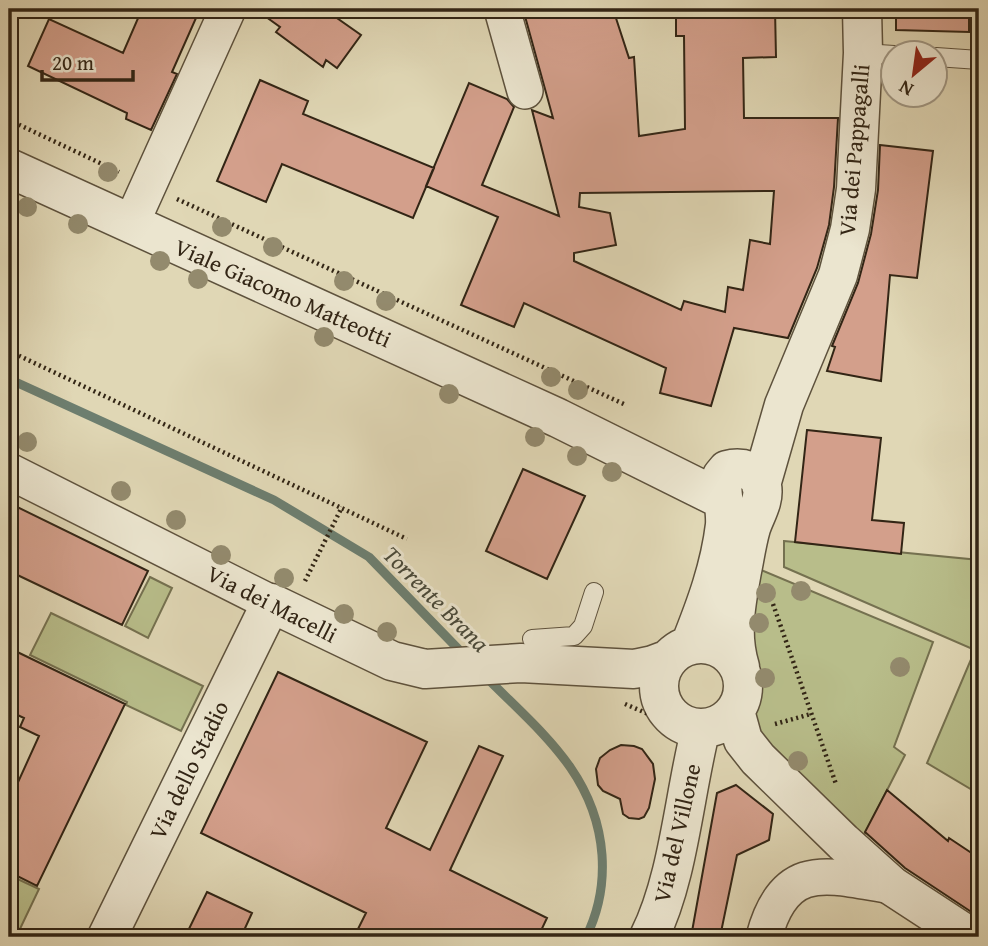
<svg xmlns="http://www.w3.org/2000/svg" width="988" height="946" font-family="'Gentium Book Plus',serif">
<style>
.green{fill:#b8bd8a;stroke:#757150;stroke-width:2}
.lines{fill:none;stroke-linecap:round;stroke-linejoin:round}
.stream{stroke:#6d7e6f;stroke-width:9}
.building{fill:#d39f8b;stroke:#322515;stroke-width:2;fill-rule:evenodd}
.service-casing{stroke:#5e523d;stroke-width:20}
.minor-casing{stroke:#5e523d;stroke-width:38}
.tertiary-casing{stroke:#5e523d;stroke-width:41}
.path{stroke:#322515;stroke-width:4.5;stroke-dasharray:2 3.5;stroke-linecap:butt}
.service{stroke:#ebe5cf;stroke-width:18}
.minor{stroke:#ebe5cf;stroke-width:35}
.tertiary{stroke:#ebe5cf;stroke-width:38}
.tree{fill:#938a6d}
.labels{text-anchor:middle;stroke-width:6;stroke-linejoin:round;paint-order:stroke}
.street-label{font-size:23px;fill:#322515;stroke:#ebe5cf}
.water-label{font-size:24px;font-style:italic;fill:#4a4a3a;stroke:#ebe5cf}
</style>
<rect width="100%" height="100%" fill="#e0d7b5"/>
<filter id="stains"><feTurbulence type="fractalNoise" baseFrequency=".00286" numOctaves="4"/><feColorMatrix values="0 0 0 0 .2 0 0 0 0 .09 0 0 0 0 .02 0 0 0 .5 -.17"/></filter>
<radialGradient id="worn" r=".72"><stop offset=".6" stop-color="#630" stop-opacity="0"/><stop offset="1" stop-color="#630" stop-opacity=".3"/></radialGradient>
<path class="green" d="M784,541L979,560V794L927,763L975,650L784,567Z
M754,567L933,642L894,747L905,755L860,843L771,749L759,729L752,709L733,669Z
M150,577L172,588L148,638L125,626Z
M51,613L203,686L181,731L126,705L127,702L30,655Z
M9,875L39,889L18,933L9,928Z"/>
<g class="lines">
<path class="stream" d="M9,379L274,500L369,557L465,656
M485,676C538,730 596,773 602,855C604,885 599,911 586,937"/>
</g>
<path class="building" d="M142,9H200L172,72L177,74L151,130L126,119L127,113L28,66L49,19L123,53Z
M255,9H324L361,35L337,68L326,60L323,67L276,32L280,27Z
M523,9H613L629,58L634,57L639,136L685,129L684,36H676V9H775L776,57L743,58L744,118H838L834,187L829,225L817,268L788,338L734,328L711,406L660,393L666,368L524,303L514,327L461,305L498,217L426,186L469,83L507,99L514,107L482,185L559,216L532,110L553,118ZM774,191L770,244L750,240L743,290L728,287L725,312L684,301L681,310L574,261V253L616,245L610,213L579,207L580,193Z
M896,9H969V32L896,30Z
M260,80L308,101L303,114L434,168L413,218L282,164L266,202L217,181Z
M880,145L933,151L917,278L890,275L881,381L827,371L835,347L832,346L858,283L871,234L878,190Z
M807,430L881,438L872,520L904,523L901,554L795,542Z
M523,469L585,496L547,579L486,551Z
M9,503L148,571L122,625L9,571Z
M9,648L125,704L37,886L9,872V802L39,736L20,727L24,718L9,711Z
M278,672L427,742L386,828L430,850L479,746L503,756L450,870L547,918L538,937H354L366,913L201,833Z
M621,745L634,746L642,749L653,764L655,779L649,808L644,817L639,819L629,818L623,814L620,799L603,791L598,785L596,769L600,758L610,750Z
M736,785L773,814L769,840L737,855L720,937H691L717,793Z
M887,790L948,841L949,838L979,858V917L905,868L865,832Z
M207,892L252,913L241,937H185Z"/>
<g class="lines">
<g class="service-casing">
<path id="service" d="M863,53L894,55
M936,57L979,60
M532,639L574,636L583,626L594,592"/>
</g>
<g class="minor-casing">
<path id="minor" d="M502,9L525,91
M131,224L228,9
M9,471L271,603
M764,937C785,858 829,876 892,886"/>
</g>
<g class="tertiary-casing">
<path id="tertiary" d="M9,168L558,418L723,500
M761,485L784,405L838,275L850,229L856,189L863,53L862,9
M659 686a42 42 0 1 1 84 0a42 42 0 1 1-84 0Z
M690,645C706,605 720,567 725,525C726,509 721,493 722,476L727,470C741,466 758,470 762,486C765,501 755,515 751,528C747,542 745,556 742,571C736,604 730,634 740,667
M735,711L743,740L758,759L843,842L892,886L970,937
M107,937L271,603L392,661L425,669L521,663L634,669L653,665L669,659
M649,937C679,877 684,794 701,728"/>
</g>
<path class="path" d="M9,120L119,172
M177,199L626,405
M9,351L407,539
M305,581L342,507
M773,604L836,784
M625,704L653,716L666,727
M775,724L811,714"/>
<use href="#service" class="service"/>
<use href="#minor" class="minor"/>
<use href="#tertiary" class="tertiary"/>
</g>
<g class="tree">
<circle cx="108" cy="172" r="10"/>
<circle cx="27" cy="207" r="10"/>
<circle cx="78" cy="224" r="10"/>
<circle cx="222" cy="227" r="10"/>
<circle cx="273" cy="247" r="10"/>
<circle cx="160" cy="261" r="10"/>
<circle cx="198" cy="279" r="10"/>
<circle cx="344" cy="281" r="10"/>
<circle cx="386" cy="301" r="10"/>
<circle cx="324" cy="337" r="10"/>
<circle cx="551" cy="377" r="10"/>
<circle cx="578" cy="390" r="10"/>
<circle cx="449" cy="394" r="10"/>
<circle cx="535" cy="437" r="10"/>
<circle cx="27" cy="442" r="10"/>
<circle cx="577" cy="456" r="10"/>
<circle cx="612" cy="472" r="10"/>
<circle cx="121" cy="491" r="10"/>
<circle cx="176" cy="520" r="10"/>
<circle cx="221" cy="555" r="10"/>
<circle cx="284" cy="578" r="10"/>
<circle cx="801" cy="591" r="10"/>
<circle cx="766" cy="593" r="10"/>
<circle cx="344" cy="614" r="10"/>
<circle cx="759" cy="623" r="10"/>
<circle cx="387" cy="632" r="10"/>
<circle cx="900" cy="667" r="10"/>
<circle cx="765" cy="678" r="10"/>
<circle cx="798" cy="761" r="10"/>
</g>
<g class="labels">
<g class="street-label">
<text transform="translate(854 150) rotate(-85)" y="8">Via dei Pappagalli</text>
<text transform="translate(283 293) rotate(24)" y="8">Viale Giacomo Matteotti</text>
<text transform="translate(272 604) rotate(27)" y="8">Via dei Macelli</text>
<text transform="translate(189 770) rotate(-64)" y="8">Via dello Stadio</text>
<text transform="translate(677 833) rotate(-77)" y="8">Via del Villone</text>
</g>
<g class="water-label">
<text transform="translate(436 599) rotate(45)" y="8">Torrente Brana</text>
</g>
</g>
<rect width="988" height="946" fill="none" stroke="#e0d7b5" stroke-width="35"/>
<rect x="10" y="10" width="967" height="925" fill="none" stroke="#322515" stroke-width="3.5"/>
<rect x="18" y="18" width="953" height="911" fill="none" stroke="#322515" stroke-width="2"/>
<g transform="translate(914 74) rotate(209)"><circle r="33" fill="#ebe5cf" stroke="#a19885" stroke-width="2"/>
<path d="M0-5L12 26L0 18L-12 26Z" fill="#8f2418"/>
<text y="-10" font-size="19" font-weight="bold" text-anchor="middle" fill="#322515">N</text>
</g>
<path d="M42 70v10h91v-10" fill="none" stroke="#322515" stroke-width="3.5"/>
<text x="52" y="70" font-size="21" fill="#322515" stroke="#ebe5cf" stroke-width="5" paint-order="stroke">20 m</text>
<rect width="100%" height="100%" filter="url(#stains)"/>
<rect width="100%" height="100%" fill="url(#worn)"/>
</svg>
